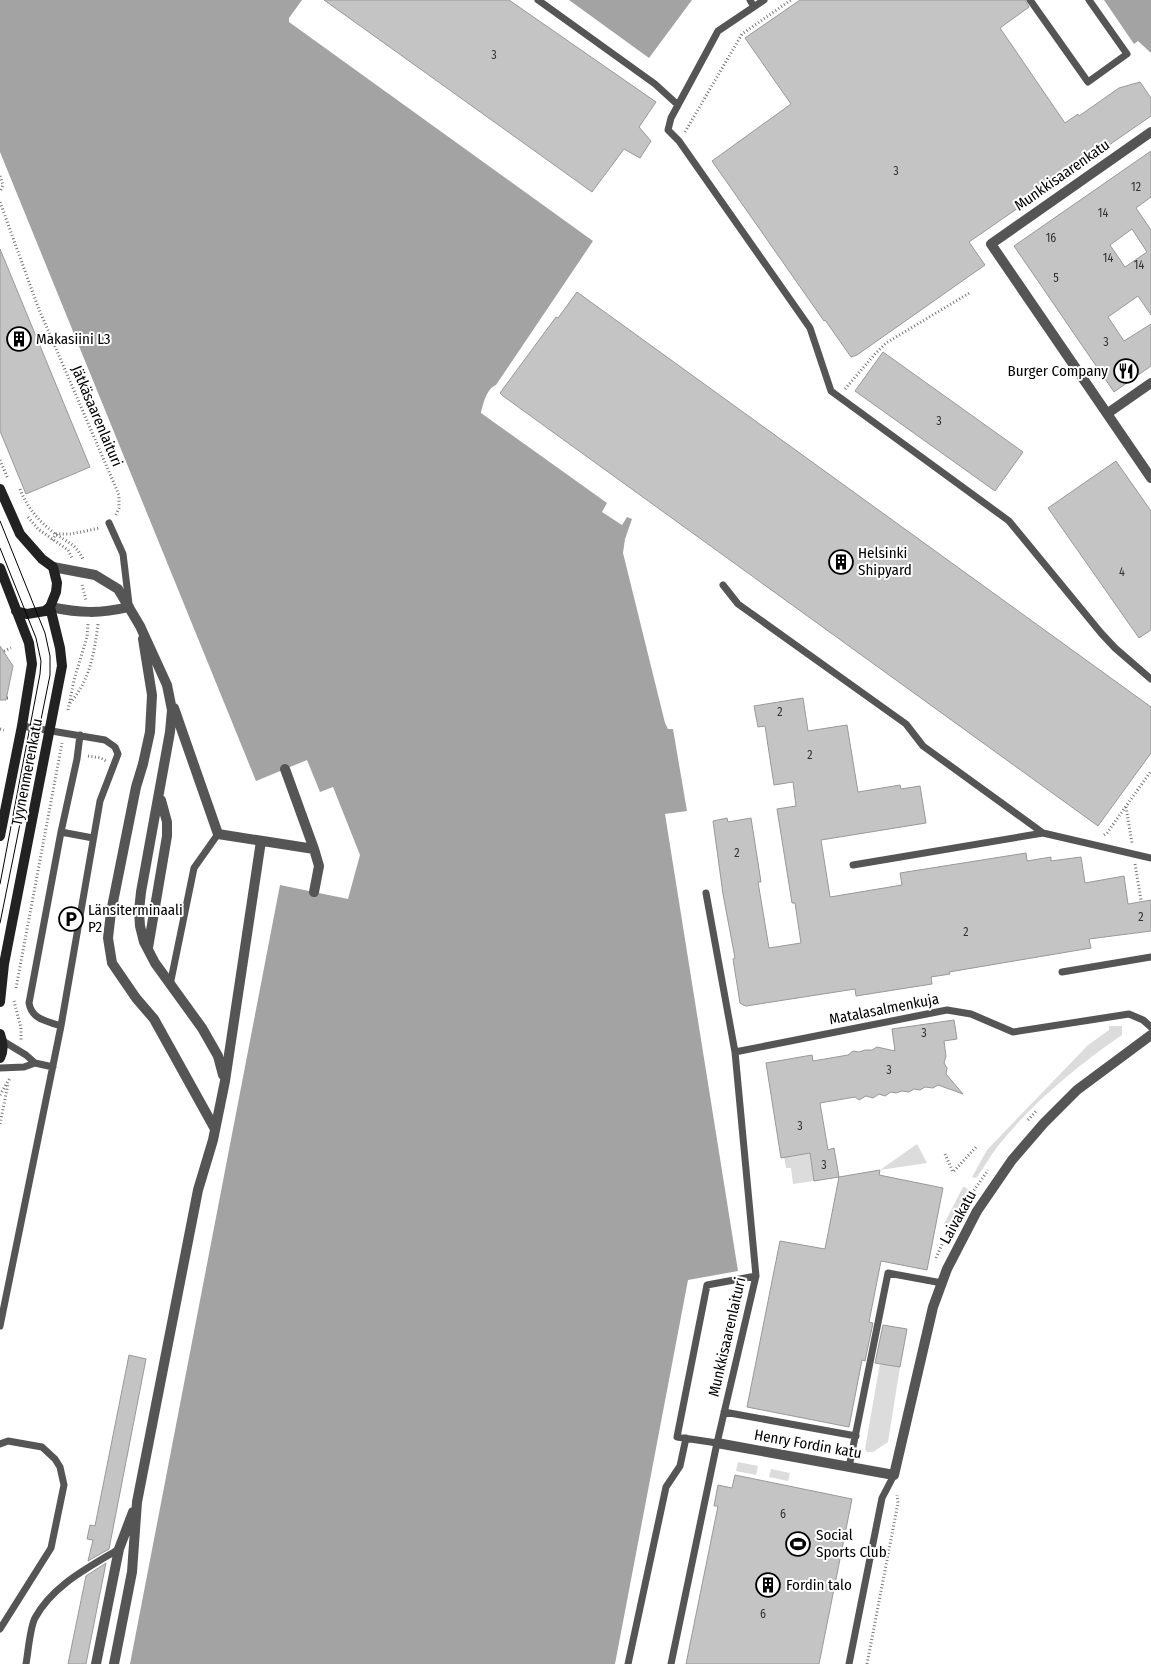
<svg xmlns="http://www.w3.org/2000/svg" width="1151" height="1664" font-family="'Fira Sans Condensed',sans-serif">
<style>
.green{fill:#dcdcdc}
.water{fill:#a3a3a3}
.building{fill:#c4c4c4;stroke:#999;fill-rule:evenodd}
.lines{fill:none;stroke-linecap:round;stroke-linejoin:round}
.path{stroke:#777;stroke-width:3;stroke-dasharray:1 2.5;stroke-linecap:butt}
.service{stroke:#555;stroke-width:7}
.minor{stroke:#555;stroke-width:10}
.secondary{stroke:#222;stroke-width:10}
.tram{stroke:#000;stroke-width:1}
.labels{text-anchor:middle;stroke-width:4;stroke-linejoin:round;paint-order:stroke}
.number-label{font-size:12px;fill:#313131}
.street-label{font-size:15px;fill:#000;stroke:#fff}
.poi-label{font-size:15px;fill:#000;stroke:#fff;text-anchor:start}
</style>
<rect width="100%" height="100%" fill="#fff"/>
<path class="green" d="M1109,1026H1122V1035C1077,1066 1032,1103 998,1146C990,1156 984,1168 976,1178L972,1177L987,1150L1088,1045L1109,1030Z
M917,1144L927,1163L880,1170Z
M810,1153L814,1181L793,1184L791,1168H786L784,1157Z
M963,1187H965L969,1190L953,1219L946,1225L944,1224Z
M880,1363L900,1367L888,1442L873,1452H867L865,1449Z
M738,1462L758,1466L756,1475L736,1471Z
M771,1469L790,1473L788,1481L769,1477Z"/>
<path class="water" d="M0,0H302L289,18V22L593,241L496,385C487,388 483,404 481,413L607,503L602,512L622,525L627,517L632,519L625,539L623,553L665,723L668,729H673L687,811L665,814L738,1271L688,1280L615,1664H130L280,885L348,899L360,855L333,787L320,792L307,760L256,781L0,152Z
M569,0H692L649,58Z
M1104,0H1151V53L1138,41L1134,44Z"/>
<path class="building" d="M324,0H509L656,102L639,127L651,141L640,158L624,149L592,192Z
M800,0H1025L1029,7L1000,28L1065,123L1078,114L1079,116L1119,88L1140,82L1151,98V116L969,242L985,265L857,355L851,357L825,320L824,321L712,161L791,104L745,38Z
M1151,151V197L1136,208L1151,230V315L1138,296L1108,317L1124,341L1151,324V366L1114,392L1014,246ZM1132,229L1147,252L1125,267L1110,245Z
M0,249L90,467L26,494L0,431Z
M577,292L1151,707V753L1098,826L503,396L500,393L556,317L558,318Z
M883,352L1023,452L995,491L855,391Z
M1116,461L1151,511V630L1139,638L1048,508Z
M0,646L13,666L6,700H0Z
M803,698L808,731L847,725L858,792L900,785L901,789L920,786L926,823L821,840L830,897L902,885L900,873L1026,853L1027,861L1051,857V861L1081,857L1085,883L1124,876L1128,904L1151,900V931L1089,939L1091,948L949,972L950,974L931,977L932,984L856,996L855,989L746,1006L743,1005L740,1003L733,959L735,958L723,894L713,821L727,818L728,822L751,818L761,882H758L769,948L801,943L795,903H792L777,809L796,806L793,782L774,785L765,726L758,727L754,706Z
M954,1020L957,1039L944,1041L946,1056L944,1063L947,1068L946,1074L963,1094L938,1085L933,1088L925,1087L920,1090L914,1089L909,1092L902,1091L896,1093L891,1092L885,1096L879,1094L873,1098L866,1096L859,1100L855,1097L820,1103L828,1150L834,1148L839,1177L814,1181L810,1153L781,1158L766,1063L812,1055L813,1061L848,1055L853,1051L859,1052L865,1050H872L877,1047L895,1051L892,1029Z
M880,1170L879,1175L943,1188L927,1270L881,1261L869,1322L873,1323L865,1361L862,1360L849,1427L747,1407L780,1241L825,1249L839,1177Z
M883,1325L907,1329L900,1367L875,1363Z
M129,1355L146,1359L109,1549L88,1561L93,1540L87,1539L90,1525L95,1526Z
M735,1475L852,1499L819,1664H686L718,1506H714L718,1485L732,1488Z
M106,1563L86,1664H68L86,1576Z"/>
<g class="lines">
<path class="path" d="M685,132L742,34L791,0
M0,176L3,185L0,192
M0,202L38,307L119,495V508L116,515
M845,389L875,354L886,343L971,292
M0,460L8,479
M20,489C27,508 39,521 54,533C68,543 74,542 83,559
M28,517L38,529L68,550L72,558
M52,540L56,534H71L100,528
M82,585L86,600
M4,651L11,648
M7,698H10
M70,703C90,680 94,654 98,624
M68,710L74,680L87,637L88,624
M0,729L4,730
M88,756L101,758L106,761
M1126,807L1132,843
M1104,835L1107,833L1151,771
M1135,864L1141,900
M16,988L62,743
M14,1001L21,1028V1041
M0,1095L10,1078
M1028,1120L1037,1110
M0,1124L8,1084
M945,1154L953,1172L977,1146
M966,1202L988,1170
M936,1258L947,1233L963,1207
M867,1664L898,1503L897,1495"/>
<path class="service" d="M538,0L655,84L678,105
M750,0L754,7
M764,0L718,31L671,118L668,130L679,141L810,328L831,391L1009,521L1101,633L1115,648L1151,679
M1030,0L1088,82L1127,54L1089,0
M109,523L123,554L129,604
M723,585L738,604L906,724L923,746L1043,833L1151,858
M61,832L93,838
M853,865L1043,833
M1062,972L1151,957
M170,985L194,868L218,834
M61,1026C47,1021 32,1020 29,1003L61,832L77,759L80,735
M3,1041L26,1055L35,1063
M735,1052L947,1010L971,1014L1013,1032L1129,1014L1143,1020L1151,1027
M0,1068L24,1067L35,1063L53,1067
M0,1326L61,1026L100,801L118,754L115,747L105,740L22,726
M724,1412L856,1436
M717,1443L677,1437L707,1285L756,1276
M0,1444L8,1441L42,1447L55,1459L60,1467L64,1485L51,1548L0,1629
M849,1467L888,1273L942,1283
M26,1664C28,1653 30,1627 35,1618C53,1585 88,1568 119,1549
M628,1664L666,1487L680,1466L686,1438
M671,1664L717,1443L756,1276L735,1052L706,893
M849,1664L882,1498L894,1475"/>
<path class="minor" d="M1151,132L991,244L1151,478
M1108,413L1151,383
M53,567L95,575L118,589L140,626L167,685L172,710L170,732L141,892L139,911L140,926L144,942L155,963L202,1028L218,1056L223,1075
M50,607C80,613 99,614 129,607
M143,639L152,695L150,732L143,764L136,787L111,912L108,938L112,963L136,998L154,1019L215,1129
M174,708L218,834L314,849L319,866L314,892
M285,769L314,849
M148,948L167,836V822L161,800
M717,1443L894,1475L933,1307L947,1269L977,1211L1012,1160L1044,1123L1077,1090L1151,1035
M96,1664L119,1549L133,1512
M114,1664L132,1572L137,1502L198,1190L213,1140L225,1081L261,841"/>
<path class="secondary" d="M0,489L20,534L42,559L53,567L57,583L56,592L50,607L45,611L27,614L16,611
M0,568L29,643L32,664L22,726L0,836
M0,1002L4,964L62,666L60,648L50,607
M0,1034C3,1043 4,1050 0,1058"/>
<path class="tram" d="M0,521L45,633L50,656V675L0,923
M0,548L36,638L41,661L40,674L0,884"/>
</g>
<defs>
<g id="building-ring" transform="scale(1.25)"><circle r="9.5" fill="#fff" stroke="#000" stroke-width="1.5"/><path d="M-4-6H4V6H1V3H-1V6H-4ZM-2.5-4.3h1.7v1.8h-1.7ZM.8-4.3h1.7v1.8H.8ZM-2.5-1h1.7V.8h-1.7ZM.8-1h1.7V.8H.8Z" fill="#000"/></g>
<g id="restaurant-ring" transform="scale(1.25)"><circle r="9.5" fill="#fff" stroke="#000" stroke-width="1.5"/><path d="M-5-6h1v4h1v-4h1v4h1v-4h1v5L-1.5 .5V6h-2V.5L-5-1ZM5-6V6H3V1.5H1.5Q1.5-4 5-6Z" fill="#000"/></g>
<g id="parking-ring" transform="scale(1.25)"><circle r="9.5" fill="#fff" stroke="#000" stroke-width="1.5"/><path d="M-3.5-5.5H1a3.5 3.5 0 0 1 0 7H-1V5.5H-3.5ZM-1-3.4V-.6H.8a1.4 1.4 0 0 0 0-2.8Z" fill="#000"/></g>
<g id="stadium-ring" transform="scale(1.25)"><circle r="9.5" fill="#fff" stroke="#000" stroke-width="1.5"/><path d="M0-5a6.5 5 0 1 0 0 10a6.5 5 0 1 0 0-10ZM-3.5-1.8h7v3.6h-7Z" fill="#000"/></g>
</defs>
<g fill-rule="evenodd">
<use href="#building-ring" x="19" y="339"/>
<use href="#restaurant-ring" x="1126" y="371"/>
<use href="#building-ring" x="841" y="562"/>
<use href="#parking-ring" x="71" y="919"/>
<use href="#stadium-ring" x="798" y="1544"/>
<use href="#building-ring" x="768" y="1585"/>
</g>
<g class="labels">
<g class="number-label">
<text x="494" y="59">3</text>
<text x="896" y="175">3</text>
<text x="1136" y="191">12</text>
<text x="1103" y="217">14</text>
<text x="1051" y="242">16</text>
<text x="1108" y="262">14</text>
<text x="1139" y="269">14</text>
<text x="1056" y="282">5</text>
<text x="1106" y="346">3</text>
<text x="939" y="425">3</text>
<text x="1122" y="576">4</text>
<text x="780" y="716">2</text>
<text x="810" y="759">2</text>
<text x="737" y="857">2</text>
<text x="1141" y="921">2</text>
<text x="966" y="936">2</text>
<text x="924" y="1037">3</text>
<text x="889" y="1074">3</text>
<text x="800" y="1130">3</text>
<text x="824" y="1169">3</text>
<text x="783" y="1518">6</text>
<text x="763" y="1618">6</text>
</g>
<g class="street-label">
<text transform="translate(1062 175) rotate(-35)" y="5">Munkkisaarenkatu</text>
<text transform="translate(97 416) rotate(67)" y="5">Jätkäsaarenlaituri</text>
<text transform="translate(27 772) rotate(-79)" y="5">Tyynenmerenkatu</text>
<text transform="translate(884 1009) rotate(-11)" y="5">Matalasalmenkuja</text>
<text transform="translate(958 1217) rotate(-61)" y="5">Laivakatu</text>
<text transform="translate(727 1337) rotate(-77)" y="5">Munkkisaarenlaituri</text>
<text transform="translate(808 1444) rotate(10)" y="5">Henry Fordin katu</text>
</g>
<g class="poi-label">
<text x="36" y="344">Makasiini L3</text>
<text x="1108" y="376" text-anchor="end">Burger Company</text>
<text x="858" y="558">Helsinki<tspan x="858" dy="17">Shipyard</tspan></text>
<text x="88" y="915">Länsiterminaali<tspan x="88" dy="17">P2</tspan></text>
<text x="816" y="1540">Social<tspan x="816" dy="17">Sports Club</tspan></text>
<text x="786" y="1590">Fordin talo</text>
</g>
</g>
</svg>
